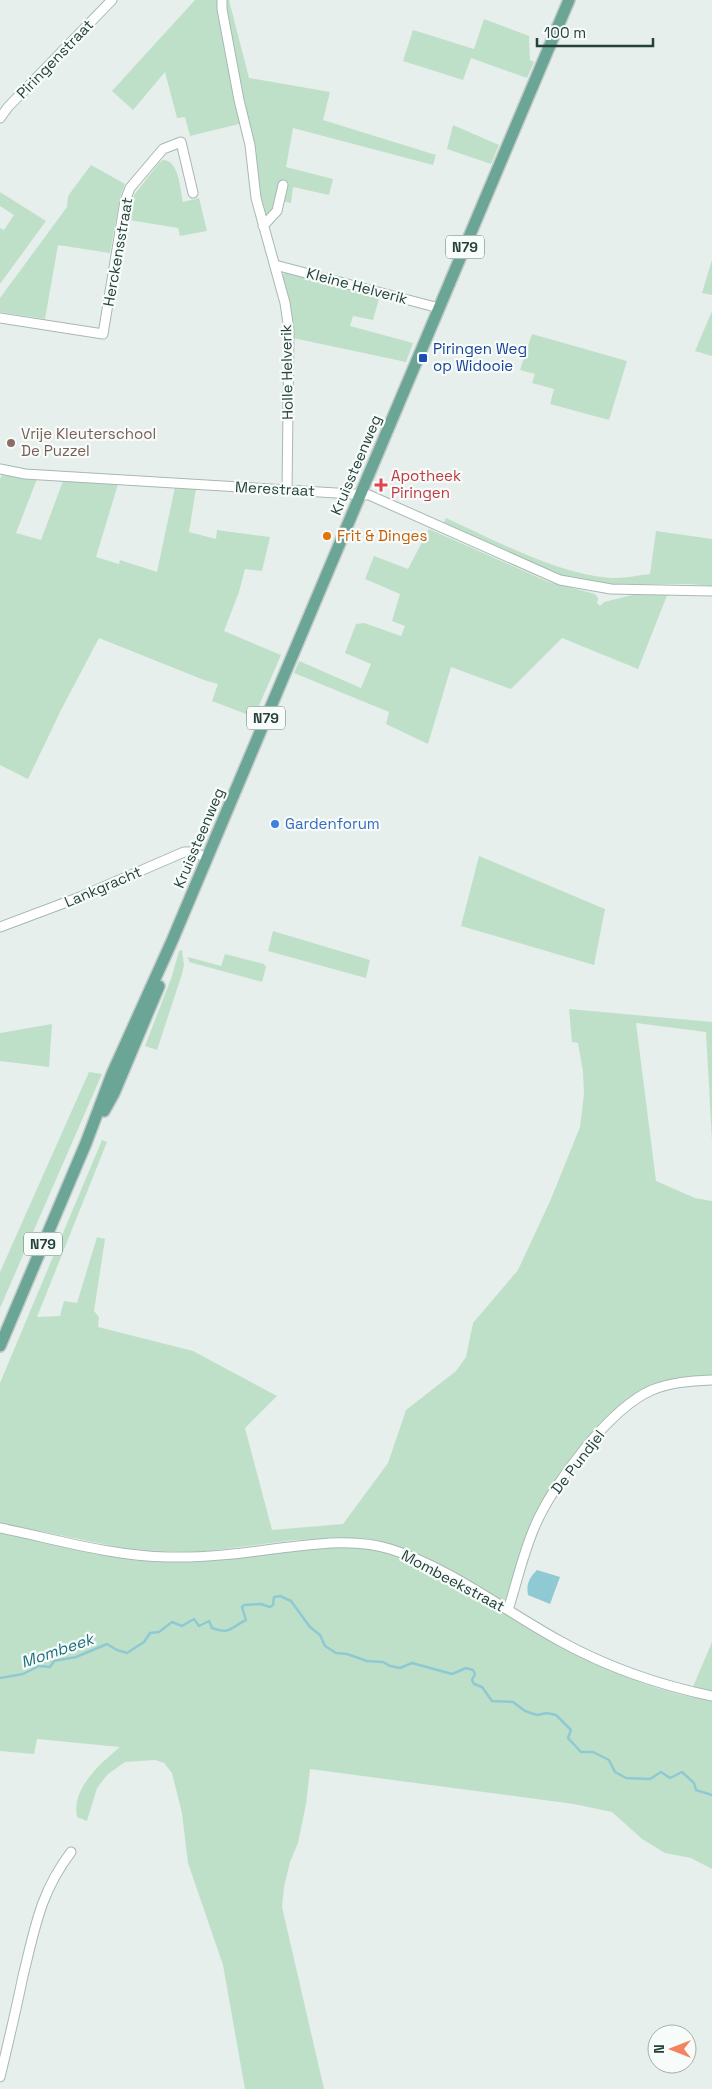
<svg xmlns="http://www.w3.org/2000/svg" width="712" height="2089" font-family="'Space Grotesk',sans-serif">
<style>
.green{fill:#bfe0c8}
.water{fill:#8ec9d4}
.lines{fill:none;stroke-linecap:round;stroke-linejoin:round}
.stream{stroke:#8ec9d4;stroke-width:2.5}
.minor-casing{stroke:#a8b8b2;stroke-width:11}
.major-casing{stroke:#c2cac8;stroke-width:14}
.minor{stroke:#fff;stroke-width:9}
.major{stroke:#6aa596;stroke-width:11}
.transit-dot{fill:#1a4fb4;stroke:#f7fbf9;stroke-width:2}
.education-dot{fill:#8d6e63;stroke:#f7fbf9;stroke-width:2}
.health-dot{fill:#e0444e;stroke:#f7fbf9;stroke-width:2}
.food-dot{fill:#e8710a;stroke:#f7fbf9;stroke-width:2}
.shop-dot{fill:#3f7fe0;stroke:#f7fbf9;stroke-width:2}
.labels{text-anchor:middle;stroke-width:4.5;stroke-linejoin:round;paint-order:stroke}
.shield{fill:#f7fbf9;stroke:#637a73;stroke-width:1}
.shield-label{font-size:14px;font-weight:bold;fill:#24423a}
.street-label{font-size:15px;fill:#24423a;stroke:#f7fbf9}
.transit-label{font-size:15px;fill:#164399;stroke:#f7fbf9;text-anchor:start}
.education-label{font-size:15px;fill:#785e54;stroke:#f7fbf9;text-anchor:start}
.health-label{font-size:15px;fill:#be3a42;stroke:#f7fbf9;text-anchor:start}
.food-label{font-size:15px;fill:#c56008;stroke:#f7fbf9;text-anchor:start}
.shop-label{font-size:15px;fill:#366cbe;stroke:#f7fbf9;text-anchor:start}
.water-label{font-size:16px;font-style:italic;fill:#1c6f80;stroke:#f7fbf9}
</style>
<rect width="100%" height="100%" fill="#e6efeb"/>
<path class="green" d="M195,0H229L249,78L330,92L323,120L436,155L433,165L293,128L286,167L333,179L329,195L293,187L291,203L276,200L270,214L263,220L247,122L190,136L185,117L177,118L165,72L133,110L112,91Z
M484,19L529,36L530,60L534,62L527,78L471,58L463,80L403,61L413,30L474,49Z
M453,125L499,145L491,164L447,149Z
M163,160C179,160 180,189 183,202L199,198L207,231L180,236L178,228L129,220L134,195L159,163Z
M91,165L125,184L120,197L110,253L58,245L45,319L0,312V298L67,207L68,196Z
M0,192L46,221L0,284V228L4,230L14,215L0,206Z
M712,260V295L702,293Z
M288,271L380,295L373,320L353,316L350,326L413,343L406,362L293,338L281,276Z
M712,311V356L695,351Z
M532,334L627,361L609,420L550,404L554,389L532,383L535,374L520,370Z
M2,475L37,479L16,533L41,540L63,481L118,484L96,557L119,564L120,560L157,572L175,487L196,489L189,532L216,539L217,530L270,537L262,571L245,569L239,592L224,631L281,655L254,717L212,701L218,684L204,680L99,638L61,710L28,779L0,765V479Z
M446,518C492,539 565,578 616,578C627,578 639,575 650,574L656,531L712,539V586L688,584H599L576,580L551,574L443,524Z
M429,529L549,582L595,594L598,598L597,603L600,606L604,602L640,593H668L638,669L562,638L511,689L451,667L428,744L386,724L389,712L294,673L299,661L361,688L371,664L345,653L356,624L364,623L401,636L405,626L392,621L400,594L365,579L374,556L408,569Z
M479,856L605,909L594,965L461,926Z
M273,931L370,960L366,978L268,951Z
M182,950L184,965L182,974L157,1050L145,1046L172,976L179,951Z
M225,954L264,964L266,967L262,982L189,962L188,957L221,966Z
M569,1009L712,1022V1141L706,1032L636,1023L656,1181L695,1198L712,1201V1378L633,1397L553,1489L508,1602L505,1604L403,1550L340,1539L295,1540L200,1552L164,1551L128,1549L0,1523V1383L102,1140L107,1142L37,1317L60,1316L64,1301L77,1303L97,1237L105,1239L94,1311L99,1317L98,1327L193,1351L277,1396L245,1428L272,1530L343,1524L388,1463L406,1410L456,1371L466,1357L473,1323L518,1270L551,1199L580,1127L584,1094L583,1072L578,1043L572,1042Z
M52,1024L49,1067L0,1061V1033Z
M89,1072L102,1074L0,1308V1272Z
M0,1531L131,1557L334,1546C352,1547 372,1548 390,1553C449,1570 505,1617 559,1646C594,1664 634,1682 671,1692C684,1696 698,1698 712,1700V1869L691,1858L665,1853L642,1839L612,1812L574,1804L310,1769L306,1804L298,1843L290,1862L284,1887L282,1907L324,2089H245L223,1965L188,1863L182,1813L172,1773L164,1763L155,1760L125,1762L108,1774L97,1788L87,1821L77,1817C71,1788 101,1763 120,1747L37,1739L34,1754L0,1751Z
M712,1642V1693L692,1689Z"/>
<path class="water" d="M537,1570L560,1577L550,1604L528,1595C526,1584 529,1578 537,1570Z"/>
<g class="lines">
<path class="stream" d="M0,1678L23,1674L39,1666L50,1667L54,1661L76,1657L107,1644L117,1650L127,1653L144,1642L150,1633L159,1632L172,1622L182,1626L194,1619L199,1626L209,1621L212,1628C231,1635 231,1627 246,1620L242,1607L244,1605L261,1604L270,1607L273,1605L274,1597L280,1596L291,1601L310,1627L320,1635L325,1646L336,1653L347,1654L367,1661L383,1662L390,1666L400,1668L412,1663L452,1674L466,1668L473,1670L475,1674L472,1680L474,1684L482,1687L492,1701L513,1702L525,1711L537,1715L547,1713L556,1715L571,1730L568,1738L581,1752H593L609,1760L615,1772L626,1778L650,1779L661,1772L670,1778L682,1772L694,1783L696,1790L712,1795"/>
<g class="minor-casing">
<path id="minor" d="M222,0V9L239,100L250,145L256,198L285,303L289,330L287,490
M0,118L8,107L112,0
M263,226L277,211L283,185
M275,265L439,308
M0,318L103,334L125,201L130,188L163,149L181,142L193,193
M0,469L25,474L369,495L560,580L611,589L712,591
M0,927L80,897L184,852H190L207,857
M0,1528C55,1539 111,1556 168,1557C206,1558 243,1553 281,1548C316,1544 355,1538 390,1549C449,1567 505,1611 560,1641C607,1667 659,1685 712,1696
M508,1610C517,1582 523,1553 535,1526C552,1485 610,1408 652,1390C671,1382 692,1381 712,1380
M0,2077C8,2044 16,2010 23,1976C35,1928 40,1893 71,1852"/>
</g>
<g class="major-casing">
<path id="major" d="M104,1111L114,1093L159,986
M0,1346L86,1143L112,1074L172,941L569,0"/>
</g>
<use href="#minor" class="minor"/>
<use href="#major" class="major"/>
</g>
<rect class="transit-dot" x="418" y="353" width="10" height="10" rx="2.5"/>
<circle class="education-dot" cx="11" cy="443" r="5"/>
<path class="health-dot" d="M378.5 477.5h5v5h5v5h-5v5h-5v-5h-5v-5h5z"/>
<circle class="food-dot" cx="327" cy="536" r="5"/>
<circle class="shop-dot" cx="275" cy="824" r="5"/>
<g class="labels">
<g class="shield">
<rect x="446" y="235.5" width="38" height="23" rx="4"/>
<rect x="247" y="706.5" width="38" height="23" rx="4"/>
<rect x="24" y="1232.5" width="38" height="23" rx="4"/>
</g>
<g class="shield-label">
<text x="465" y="252">N79</text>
<text x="266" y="723">N79</text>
<text x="43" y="1249">N79</text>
</g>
<g class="street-label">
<text transform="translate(55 59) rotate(-46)" y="5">Piringenstraat</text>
<text transform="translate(118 252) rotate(-80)" y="5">Herckensstraat</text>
<text transform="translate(357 286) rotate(15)" y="5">Kleine Helverik</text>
<text transform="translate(287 372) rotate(-91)" y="5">Holle Helverik</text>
<text transform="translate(356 465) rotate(-67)" y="5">Kruissteenweg</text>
<text transform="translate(275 489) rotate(3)" y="5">Merestraat</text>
<text transform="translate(199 838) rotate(-67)" y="5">Kruissteenweg</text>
<text transform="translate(103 887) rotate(-23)" y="5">Lankgracht</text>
<text transform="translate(578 1462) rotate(-52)" y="5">De Pundjel</text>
<text transform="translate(453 1581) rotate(28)" y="5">Mombeekstraat</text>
</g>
<g class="transit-label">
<text x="433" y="354">Piringen Weg<tspan x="433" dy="17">op Widooie</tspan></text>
</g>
<g class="education-label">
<text x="21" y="439">Vrije Kleuterschool<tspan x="21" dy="17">De Puzzel</tspan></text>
</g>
<g class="health-label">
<text x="391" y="481">Apotheek<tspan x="391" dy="17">Piringen</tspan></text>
</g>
<g class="food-label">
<text x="337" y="541">Frit &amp; Dinges</text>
</g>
<g class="shop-label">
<text x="285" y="829">Gardenforum</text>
</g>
<g class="water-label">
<text transform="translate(57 1650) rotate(-19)" y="6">Mombeek</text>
</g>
</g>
<g transform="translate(672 2049) rotate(270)"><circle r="24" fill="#f7fbf9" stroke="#a3b1ad"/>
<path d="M0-4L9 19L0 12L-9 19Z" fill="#f4845f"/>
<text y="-8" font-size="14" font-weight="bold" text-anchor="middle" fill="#24423a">N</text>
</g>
<path d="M537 38v8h116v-8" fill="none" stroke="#24423a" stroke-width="2.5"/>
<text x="544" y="38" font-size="15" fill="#24423a" stroke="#f7fbf9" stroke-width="4" paint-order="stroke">100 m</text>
</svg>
